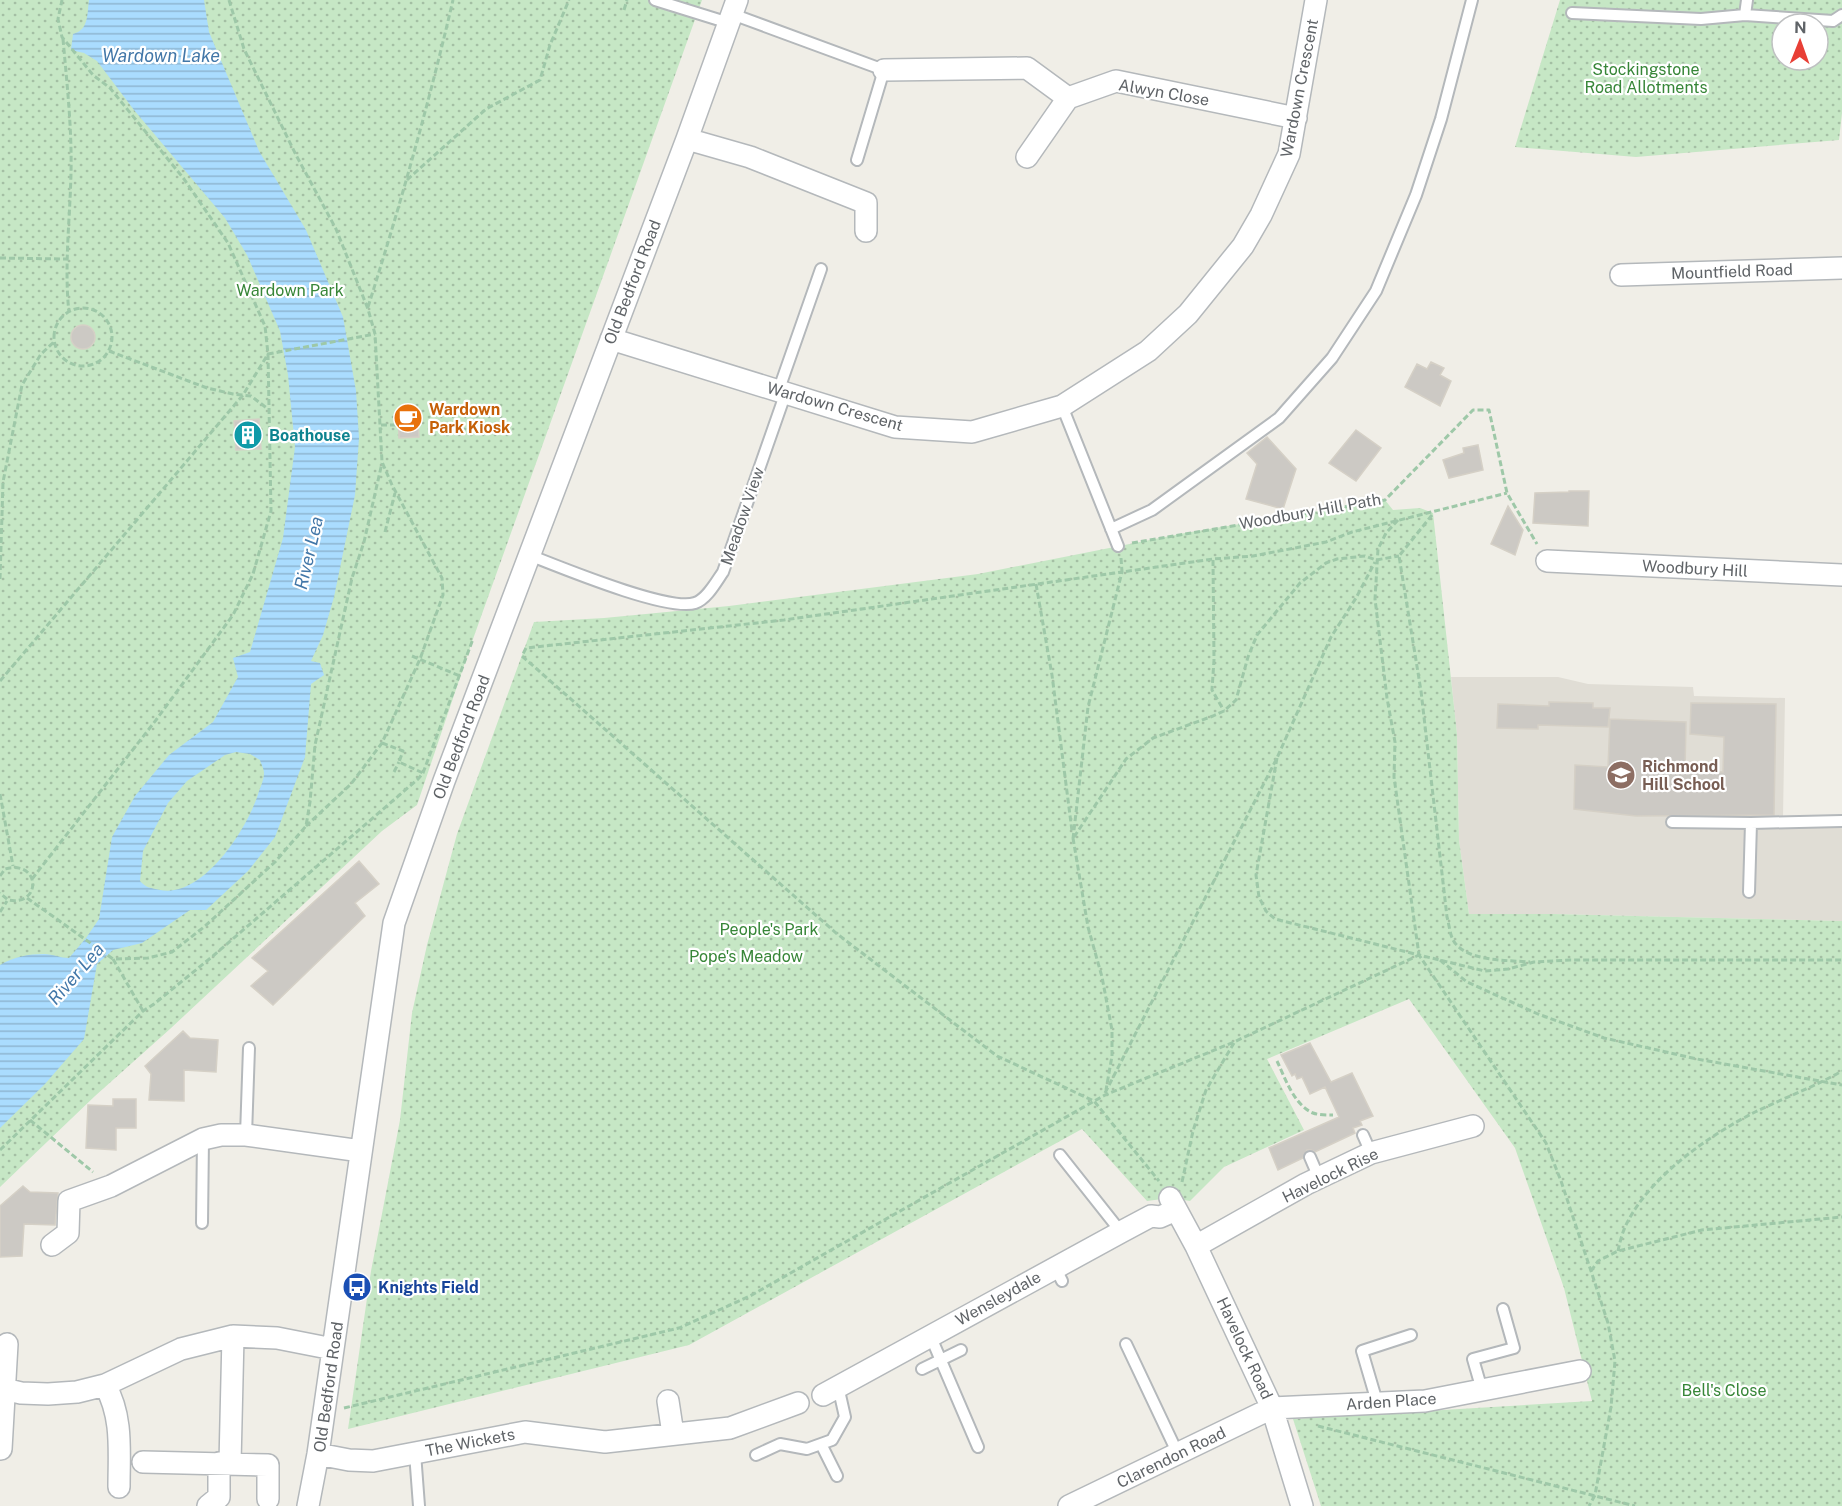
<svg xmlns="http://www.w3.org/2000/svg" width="1842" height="1506" font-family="'Public Sans',sans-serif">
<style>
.education{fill:#e0ddd5}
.park{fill:url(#park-dots);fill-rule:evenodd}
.water{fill:url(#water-rules);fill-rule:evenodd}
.building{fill:#ccc9c4;stroke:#d5d0c6;stroke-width:1.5}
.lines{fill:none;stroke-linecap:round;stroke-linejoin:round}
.service-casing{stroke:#b4b8bb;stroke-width:14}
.minor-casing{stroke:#b4b8bb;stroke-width:24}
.path{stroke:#9ec8a8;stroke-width:3;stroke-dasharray:6 3;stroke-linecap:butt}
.service{stroke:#fff;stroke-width:10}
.minor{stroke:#fff;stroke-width:21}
.labels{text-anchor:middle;stroke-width:4.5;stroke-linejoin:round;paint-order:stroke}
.park-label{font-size:16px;fill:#378638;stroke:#fff}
.street-label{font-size:16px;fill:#5f6367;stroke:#fff}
.food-label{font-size:16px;font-weight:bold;fill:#c56008;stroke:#fff;text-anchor:start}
.culture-label{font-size:16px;font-weight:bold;fill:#0d838f;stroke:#fff;text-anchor:start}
.education-label{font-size:16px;font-weight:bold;fill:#785e54;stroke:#fff;text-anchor:start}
.transit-label{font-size:16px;font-weight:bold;fill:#164399;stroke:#fff;text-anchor:start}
.water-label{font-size:18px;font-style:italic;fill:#4277a8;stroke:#fff}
</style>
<defs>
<pattern id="park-dots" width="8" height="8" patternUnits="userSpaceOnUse" patternTransform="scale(1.5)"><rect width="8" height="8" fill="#c6e7c5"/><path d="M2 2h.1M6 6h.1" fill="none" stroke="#a4bfa4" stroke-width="1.8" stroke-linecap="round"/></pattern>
<pattern id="water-rules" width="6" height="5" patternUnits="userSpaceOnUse" patternTransform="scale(1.5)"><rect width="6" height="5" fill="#aadcfe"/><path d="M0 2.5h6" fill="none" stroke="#8eb6d1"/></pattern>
</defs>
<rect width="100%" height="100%" fill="#f0eee7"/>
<path class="education" d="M1451,677H1558L1588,684L1693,687L1694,696L1785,698L1783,817L1842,815V921L1553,914H1469L1459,840L1457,735Z"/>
<path class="park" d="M0,0H702L473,639L417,805L382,831L170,1029L95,1096L0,1187Z
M1560,0H1842V113L1839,140L1636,157L1515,147ZM1782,24H1818V60H1782Z
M1385,500L1393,510L1420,508L1433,513L1457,734L1459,840L1469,914H1553L1842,921V1506H1321L1293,1419L1592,1401L1564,1288L1515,1148L1409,999L1267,1059L1304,1130L1224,1167L1190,1201L1170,1198L1147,1201L1082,1129L689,1345L348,1429L371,1271L400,1120L412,1013L427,945L457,834L534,622L604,618L729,606L978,574L1185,533Z"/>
<path class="water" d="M89,0H204L209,32L259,151L306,230L343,317L356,391L359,438L355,495L334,597L323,635L311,661L320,663L324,675L311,684L305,757L275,837L248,871L206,910H190L142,943L113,950L97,964L84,1039L45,1084L0,1128V965C13,957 29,954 44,954C53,954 60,958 69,958L86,938L99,919L112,837L135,796L169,755L213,722L238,677L233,658L250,652L283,538L295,447L288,375L280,331L247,255L225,218L134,110L97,61L84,53L71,50L73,34C89,30 87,14 89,0ZM236,752L250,754L260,760C261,764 264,769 264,773C264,779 261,786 259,791C249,827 203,899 160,890C151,888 146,888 140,881L143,851L168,803L187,781L225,755Z"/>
<path class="building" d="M71 337a12 12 0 1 1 24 0a12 12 0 1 1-24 0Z
M1431,362L1444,368L1440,375L1451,381L1440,406L1405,387L1417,364L1427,369Z
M417,411L419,437L399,438L398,412Z
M259,419L261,449L236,450L234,421Z
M1356,430L1381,448L1356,481L1329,463Z
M1267,437L1296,469L1283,509L1246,499L1257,464L1247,453Z
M1478,445L1483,470L1449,478L1443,460L1464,453L1463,448Z
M1569,491H1589L1588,526L1533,523L1535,493L1569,492Z
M1508,506L1523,530L1515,555L1491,544Z
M1549,702L1593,703V708H1610L1608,727L1538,725V729L1497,728L1498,704L1549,706Z
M1691,703L1776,704L1774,815L1636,816L1574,809L1575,765L1608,767L1610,719L1686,722L1685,771L1723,772L1724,737L1690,734Z
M359,861L379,884L355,903L365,916L273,1005L251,986L268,971L252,958Z
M183,1031L190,1038L218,1040L216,1072L184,1070V1101L149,1100L151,1074L145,1066Z
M1310,1043L1331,1082L1352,1073L1373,1116L1360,1121L1362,1125L1353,1128L1355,1133L1315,1152L1311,1150H1307L1303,1158L1278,1170L1269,1148L1339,1117L1325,1087L1310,1094L1302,1077L1297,1079L1295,1074L1292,1076L1281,1055Z
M113,1099H136V1128H116V1150L86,1148L88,1105L113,1106Z
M23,1186L30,1192L58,1193L55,1225L24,1224L22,1256L0,1257V1206Z"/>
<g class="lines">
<g class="service-casing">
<path id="service" d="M655,0L729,23
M1572,13L1701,19L1745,15L1833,21L1842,15
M732,14L884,70L857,160
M1745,15L1747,0
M779,389L821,269
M1062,406L1118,546
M1111,529L1152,510L1279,418L1332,358L1376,291L1416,195L1441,119L1472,0
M529,555C560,567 668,612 695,603C707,599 716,582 723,572L786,392
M1672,822L1751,823
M1749,892L1751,823L1842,821
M246,1135L249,1048
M1363,1135L1371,1153
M1060,1155L1121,1232
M1310,1157L1319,1178
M202,1223L203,1139
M1055,1267L1062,1281
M930,1335L978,1447
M1126,1344L1178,1454
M922,1369L961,1350
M1482,1390L1473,1359L1514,1348L1503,1309
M1377,1402L1362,1351L1411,1335
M821,1444L837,1476
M415,1453L419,1506
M756,1455L780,1444L807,1449L832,1440L845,1417L838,1386"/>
</g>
<g class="minor-casing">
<path id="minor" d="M884,70L1027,68L1068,98
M687,139L750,157L866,203V231
M1027,157L1068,98L1116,81L1296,118
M1621,275L1842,268
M611,339L895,427L972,432L1062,406L1148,351L1188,314L1243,246L1261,215L1289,154L1316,0
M1547,561L1842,575
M1170,1198L1196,1246L1272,1408L1302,1506
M52,1245L68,1233L69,1201L111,1186L203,1139L221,1135H246L361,1151
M1196,1246L1306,1184L1371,1153L1473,1126
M105,1385C123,1417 119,1451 119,1487
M4,1389L21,1393L48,1394L77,1392L105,1385L181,1349L233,1336L277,1338L333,1349
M823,1395L1121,1232L1151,1216L1160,1217L1176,1210
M668,1401L673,1434
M1,1449L7,1344
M318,1454L349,1460L373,1461L525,1432L605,1442L730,1428L798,1403
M143,1462L268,1465V1499
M230,1463L233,1336
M208,1506L219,1497V1463
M308,1506L318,1454L394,923L444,781L687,139L737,0
M1069,1506L1272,1408L1425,1401L1580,1371"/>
</g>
<path class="path" d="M229,0L244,49L296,155L336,229L368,309L375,334L382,462L392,485L442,578L443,595L420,659L382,743L351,784L306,826
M624,10L627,0
M63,39C67,84 72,129 71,173C70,220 64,266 69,313
M407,180L486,109L540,80L550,45L569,0
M0,258L67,259
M368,307C400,206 429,103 453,0
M54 337a29 29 0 1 1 58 0a29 29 0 1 1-58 0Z
M109,351L207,388L233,394L251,396L268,409
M381,425H398
M1432,515L1399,556L1421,691L1447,917C1449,924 1450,934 1453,940C1465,962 1508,960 1530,962
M1398,520L1386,533L1378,549L1375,599L1387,698L1395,742L1394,777L1419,955L1485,971L1508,969L1534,962L1570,960H1842
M385,532L395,493
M1132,543L1385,500L1473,410H1489L1507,493L1537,544
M1121,558L1122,572L1213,559L1253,556L1326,542L1352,532L1507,493
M1213,560L1214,660L1212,690L1224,711
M0,579L3,482L22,385L41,354L55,341
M1036,584L1052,675L1072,831
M412,656L460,676
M0,681L243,395L268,354L375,334
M382,743L403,751L399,762L423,773
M1277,758L1256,875L1259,897L1266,911L1275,919L1419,955L1546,1143L1561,1181L1591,1271L1608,1323L1615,1361L1611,1407L1595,1495L1589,1506
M394,772L399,762
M0,794L13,866
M1074,837L1126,759L1153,738L1213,716L1224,711L1236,700L1248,657L1257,635L1300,583L1326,563L1337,559L1365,556L1376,560L1399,556
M1073,838L1088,927L1102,977L1112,1030V1056L1106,1090
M1073,839L1088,707L1122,572L784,620L526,648L522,656L836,933L997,1056L1094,1101L1159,1181
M0,876L5,869C41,859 42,907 8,900L0,893
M32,879L156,720L233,615L253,574L271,511L268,354L265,326L228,243L184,179L110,88L93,75L62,37L58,19L62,0
M27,898L113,959
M0,912L7,901
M1440,960L1467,982L1538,1014L1604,1038L1697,1059L1842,1085
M143,1011L113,959L148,958L172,952L204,927L275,862L306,826L310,802L315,745L352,578L364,542L382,463
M1277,1061C1285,1078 1294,1105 1313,1113C1318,1115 1327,1115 1333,1115
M1105,1093L1277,758L1331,637L1356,598L1375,562
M30,1120L93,1172
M0,1150L143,1011L154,1004L213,956L418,779L423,773L473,639
M1182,1182L1193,1131L1206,1090L1234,1043
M1618,1251C1620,1241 1623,1230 1628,1221C1652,1175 1710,1135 1755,1112C1784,1098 1814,1087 1842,1071
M1591,1271L1598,1261L1618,1251L1702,1230L1842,1217
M344,1408L679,1328L750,1296L1105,1095L1234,1042L1419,955
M1318,1426L1635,1506"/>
<use href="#service" class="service"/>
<use href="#minor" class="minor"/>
</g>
<defs>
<g id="cafe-disc" transform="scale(1.5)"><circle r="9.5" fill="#e8710a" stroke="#fff"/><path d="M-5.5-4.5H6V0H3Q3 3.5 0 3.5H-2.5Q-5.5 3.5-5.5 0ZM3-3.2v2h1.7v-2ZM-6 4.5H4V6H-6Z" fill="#fff"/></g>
<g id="building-disc" transform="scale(1.5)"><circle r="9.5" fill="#0f9aa8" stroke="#fff"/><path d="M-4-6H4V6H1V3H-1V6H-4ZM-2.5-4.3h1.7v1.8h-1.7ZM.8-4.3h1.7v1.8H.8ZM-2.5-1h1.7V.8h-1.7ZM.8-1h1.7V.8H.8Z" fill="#fff"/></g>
<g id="school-disc" transform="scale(1.5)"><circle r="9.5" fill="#8d6e63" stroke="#fff"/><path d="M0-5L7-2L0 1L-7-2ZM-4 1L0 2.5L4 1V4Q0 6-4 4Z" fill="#fff"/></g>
<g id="bus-disc" transform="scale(1.5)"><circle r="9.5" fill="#1a4fb4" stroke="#fff"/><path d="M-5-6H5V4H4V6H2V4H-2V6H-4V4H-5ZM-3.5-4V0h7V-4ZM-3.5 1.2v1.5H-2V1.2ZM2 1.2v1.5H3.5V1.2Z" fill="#fff"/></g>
</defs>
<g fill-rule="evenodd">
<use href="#cafe-disc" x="408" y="418"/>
<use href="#building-disc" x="248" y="435"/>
<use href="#school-disc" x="1621" y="775"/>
<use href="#bus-disc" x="357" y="1287"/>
</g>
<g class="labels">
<g class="park-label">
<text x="1646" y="75">Stockingstone<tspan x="1646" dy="18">Road Allotments</tspan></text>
<text x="290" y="296">Wardown Park</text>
<text x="769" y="935">People's Park</text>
<text x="746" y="962">Pope's Meadow</text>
<text x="1724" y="1396">Bell's Close</text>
</g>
<g class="street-label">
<text transform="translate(1299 88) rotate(-79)" y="6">Wardown Crescent</text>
<text transform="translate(1164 92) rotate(10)" y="6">Alwyn Close</text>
<text transform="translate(1732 271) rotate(-2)" y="6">Mountfield Road</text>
<text transform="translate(632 282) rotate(-69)" y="6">Old Bedford Road</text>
<text transform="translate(835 406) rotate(16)" y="6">Wardown Crescent</text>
<text transform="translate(1310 511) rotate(-10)" y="6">Woodbury Hill Path</text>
<text transform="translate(742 516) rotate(-71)" y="6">Meadow View</text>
<text transform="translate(1695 568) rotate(3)" y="6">Woodbury Hill</text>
<text transform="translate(461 737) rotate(-69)" y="6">Old Bedford Road</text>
<text transform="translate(1330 1175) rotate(-26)" y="6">Havelock Rise</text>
<text transform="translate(998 1298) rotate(-29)" y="6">Wensleydale</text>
<text transform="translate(1245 1348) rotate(65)" y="6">Havelock Road</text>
<text transform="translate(328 1387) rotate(-82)" y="6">Old Bedford Road</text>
<text transform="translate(1391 1401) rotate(-4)" y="6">Arden Place</text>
<text transform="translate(470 1442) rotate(-11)" y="6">The Wickets</text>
<text transform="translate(1171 1457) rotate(-26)" y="6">Clarendon Road</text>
</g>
<g class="food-label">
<text x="429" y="415">Wardown<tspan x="429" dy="18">Park Kiosk</tspan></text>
</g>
<g class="culture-label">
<text x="269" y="441">Boathouse</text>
</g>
<g class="education-label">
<text x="1642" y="772">Richmond<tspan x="1642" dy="18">Hill School</tspan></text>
</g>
<g class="transit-label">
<text x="378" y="1293">Knights Field</text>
</g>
<g class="water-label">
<text x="161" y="62">Wardown Lake</text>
<text transform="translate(309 553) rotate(-77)" y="6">River Lea</text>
<text transform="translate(76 974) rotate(-49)" y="6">River Lea</text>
</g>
</g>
<g transform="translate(1800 42) rotate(1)"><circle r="28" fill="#ffffff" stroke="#bfc1c2" stroke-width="1.5"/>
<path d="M0-4.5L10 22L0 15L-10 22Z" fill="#e83f36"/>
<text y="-9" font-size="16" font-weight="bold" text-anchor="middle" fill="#5f6367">N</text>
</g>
</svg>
